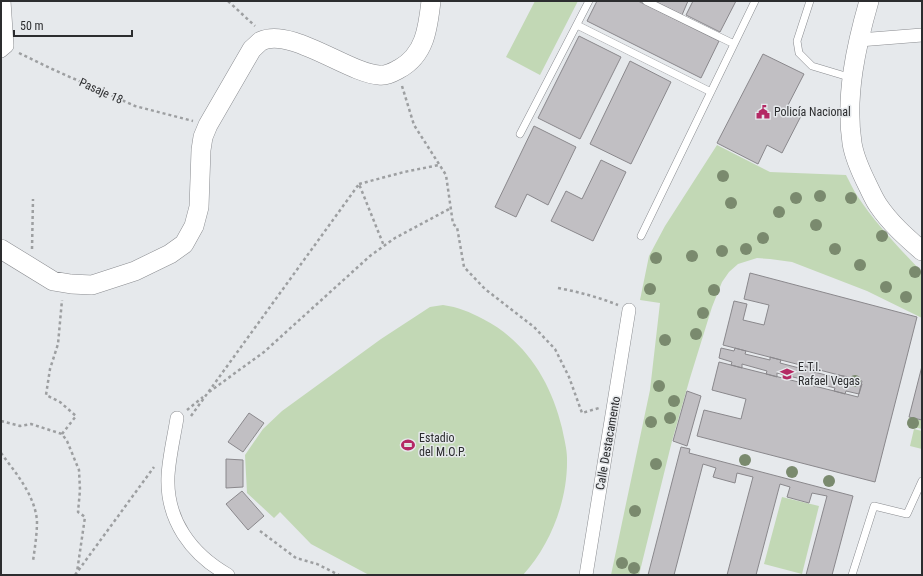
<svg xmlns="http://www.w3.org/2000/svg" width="923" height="576" font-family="'Roboto Condensed',sans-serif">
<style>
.green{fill:#c2d8b5}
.building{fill:#c1bfc3;stroke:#8a888c}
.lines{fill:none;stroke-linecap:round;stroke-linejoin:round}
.lane-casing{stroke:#8a8c90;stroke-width:8}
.street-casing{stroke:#8a8c90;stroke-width:14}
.secondary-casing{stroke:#8a8c90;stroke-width:20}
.path{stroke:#9d9fa1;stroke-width:2.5;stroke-dasharray:3 3;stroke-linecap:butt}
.lane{stroke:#fff;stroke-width:7}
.street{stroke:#fff;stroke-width:13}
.secondary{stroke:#fff;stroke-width:19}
.tree{fill:#7a8a6e}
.labels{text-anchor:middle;stroke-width:3;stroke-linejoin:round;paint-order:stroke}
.street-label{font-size:12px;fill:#2c2d2f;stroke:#e6e9ec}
.poi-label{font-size:12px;fill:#2c2d2f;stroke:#e6e9ec;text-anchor:start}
</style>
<rect width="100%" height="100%" fill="#e6e9ec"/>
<path class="green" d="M535,1H578L540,75L506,57Z
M717,145L770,172L846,175C850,182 853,190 858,197C876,224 899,248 922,272V318L867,291L792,262L770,259L757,258L738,264L729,272L722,282L712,307L690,378L672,441L639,575H611L650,390L660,303L640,300L649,256L665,226Z
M443,305C458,307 470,312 483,319C526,341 551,382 562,428C564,438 567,449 567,458C568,500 551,544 523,575H369L311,544L280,512L274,518L247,493L245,455L263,429L282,411L381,339L430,307Z
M909,417L922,420V429L907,425Z
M914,429L922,431V449L910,446Z
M782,497L819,506L802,574L764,564Z"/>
<path class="building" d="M597,1H638L719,41L701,78L587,21Z
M654,1H688L682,15Z
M693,1H736L720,32L686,15Z
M579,36L621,57L580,139L538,118Z
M763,54L804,74L786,109L801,116L782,153L767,145L758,164L717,143Z
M630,61L671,82L631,164L590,144Z
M534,126L576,147L548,205L527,194L516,217L495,207Z
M601,160L626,172L593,241L551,221L566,191L582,199Z
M750,273L917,317L875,482L697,436L704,410L741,419L746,399L712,390L719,362L858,397L862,381L723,345L734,301L747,304L743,320L764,325L769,305L744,299Z
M721,348L734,351L735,348L746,351L745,354L770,360V357L781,360L780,363L803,369L804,366L815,369L814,372L838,378V375L849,377L848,380L862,384L859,394L846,391L845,394L834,391L835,388L811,382V385L800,382L801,379L777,373V377L766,374L767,371L742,364V368L731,365L732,362L719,358Z
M922,366V420L909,417Z
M687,391L701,396L687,446L673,441Z
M249,413L264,423L243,452L228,442Z
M681,447L690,449L689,453L853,496L832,575H806L827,496L812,493L809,503L787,497L790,487L780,484L756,575H727L753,477L737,473L735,483L713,477L716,468L703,464L674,575H648Z
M226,459L243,460V487L226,488Z
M242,491L264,516L248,530L226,504Z"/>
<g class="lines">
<g class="lane-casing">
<path id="lane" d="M646,1L734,44
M810,1L797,41L799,53L812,66L852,78
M577,25L711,92
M520,134L589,1
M641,236L755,1
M852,575L874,506L907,514L922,481"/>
</g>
<g class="street-casing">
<path id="street" d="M859,40L922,35
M1,51L7,46L4,1
M177,418C174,437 169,457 168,476C166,520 191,554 228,575
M586,575L629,310"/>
</g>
<g class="secondary-casing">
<path id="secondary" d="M869,1C856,46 845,96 852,143C854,156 862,174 868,186C871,192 874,199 878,205C890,223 906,237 922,251
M1,249L53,281L71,284L92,285L135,271L170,254L184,244L194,226L199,207L201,150L203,137L208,125L252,49C255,47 258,43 261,41C291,27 348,73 379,75C387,76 393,72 399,69C425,55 428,28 431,1"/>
</g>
<path class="path" d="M228,1L255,26
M19,53L52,69L135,106L193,121
M402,86L414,125L446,175L453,224L457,227L464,267L485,289L534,327L555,349L569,377L582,413L599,408
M359,184L404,172L439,165
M32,249L33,199
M558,288C579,292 598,297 618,305
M209,392L264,352L370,256L395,238L451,208
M187,410L203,397
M191,416L359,184L384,246
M1,421L20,426L31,424L62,434L67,441L79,470L80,490L78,512L85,517L77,572
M62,434L76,416L60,402L46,395L50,369L58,344L62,300
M1,453C15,472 35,495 37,521C37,534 35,547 33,561
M260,531L296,558L317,564L339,575
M75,575L154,467"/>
<use href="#lane" class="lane"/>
<use href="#street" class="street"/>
<use href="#secondary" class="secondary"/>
</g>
<g class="tree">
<circle cx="723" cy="176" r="6"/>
<circle cx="820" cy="196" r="6"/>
<circle cx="796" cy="198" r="6"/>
<circle cx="851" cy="198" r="6"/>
<circle cx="731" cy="203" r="6"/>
<circle cx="779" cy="212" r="6"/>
<circle cx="816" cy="225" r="6"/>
<circle cx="882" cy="236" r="6"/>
<circle cx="763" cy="238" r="6"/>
<circle cx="746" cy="249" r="6"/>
<circle cx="835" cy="249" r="6"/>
<circle cx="722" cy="251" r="6"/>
<circle cx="692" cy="256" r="6"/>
<circle cx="656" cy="258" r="6"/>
<circle cx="860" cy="265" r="6"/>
<circle cx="915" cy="272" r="6"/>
<circle cx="886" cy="287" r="6"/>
<circle cx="650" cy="289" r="6"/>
<circle cx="714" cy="290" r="6"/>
<circle cx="906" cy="297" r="6"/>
<circle cx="703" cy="313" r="6"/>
<circle cx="696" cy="334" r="6"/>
<circle cx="665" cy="340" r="6"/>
<circle cx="855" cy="381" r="6"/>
<circle cx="659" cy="386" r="6"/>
<circle cx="674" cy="401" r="6"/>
<circle cx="670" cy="418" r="6"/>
<circle cx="651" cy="422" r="6"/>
<circle cx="913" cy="423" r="6"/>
<circle cx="745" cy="460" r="6"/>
<circle cx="656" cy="464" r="6"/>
<circle cx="792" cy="472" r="6"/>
<circle cx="829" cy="481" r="6"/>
<circle cx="635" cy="511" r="6"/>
<circle cx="622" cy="563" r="6"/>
<circle cx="634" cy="568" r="6"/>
</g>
<defs>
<g id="civic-bare" transform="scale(1.08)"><path d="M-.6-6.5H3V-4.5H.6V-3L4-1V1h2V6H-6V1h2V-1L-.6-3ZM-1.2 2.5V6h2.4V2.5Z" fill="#b42964" stroke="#e6e9ec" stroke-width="2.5" paint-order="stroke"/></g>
<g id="school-bare" transform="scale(1.08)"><path d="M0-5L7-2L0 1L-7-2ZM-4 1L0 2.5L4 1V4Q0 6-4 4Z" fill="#b42964" stroke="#e6e9ec" stroke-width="2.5" paint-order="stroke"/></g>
<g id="stadium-bare" transform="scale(1.08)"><path d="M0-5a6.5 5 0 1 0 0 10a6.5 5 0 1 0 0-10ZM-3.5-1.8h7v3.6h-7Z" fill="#b42964" stroke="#e6e9ec" stroke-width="2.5" paint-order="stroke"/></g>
</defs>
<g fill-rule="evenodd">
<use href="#civic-bare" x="763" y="112"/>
<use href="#school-bare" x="787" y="374"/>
<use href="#stadium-bare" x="408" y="445"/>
</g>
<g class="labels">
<g class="street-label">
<text transform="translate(101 91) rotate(24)" y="4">Pasaje 18</text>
<text transform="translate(608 443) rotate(-80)" y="4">Calle Destacamento</text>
</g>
<g class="poi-label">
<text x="774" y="116">Policía Nacional</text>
<text x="798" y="371">E.T.I.<tspan x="798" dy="14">Rafael Vegas</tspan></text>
<text x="419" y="442">Estadio<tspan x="419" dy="14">del M.O.P.</tspan></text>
</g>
</g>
<rect width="923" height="576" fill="none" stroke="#2c2d2f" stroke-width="4"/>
<path d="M14 30v6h118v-6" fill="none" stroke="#2c2d2f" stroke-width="2"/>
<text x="20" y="30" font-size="12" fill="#2c2d2f" stroke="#e6e9ec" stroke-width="3" paint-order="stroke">50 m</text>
</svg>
